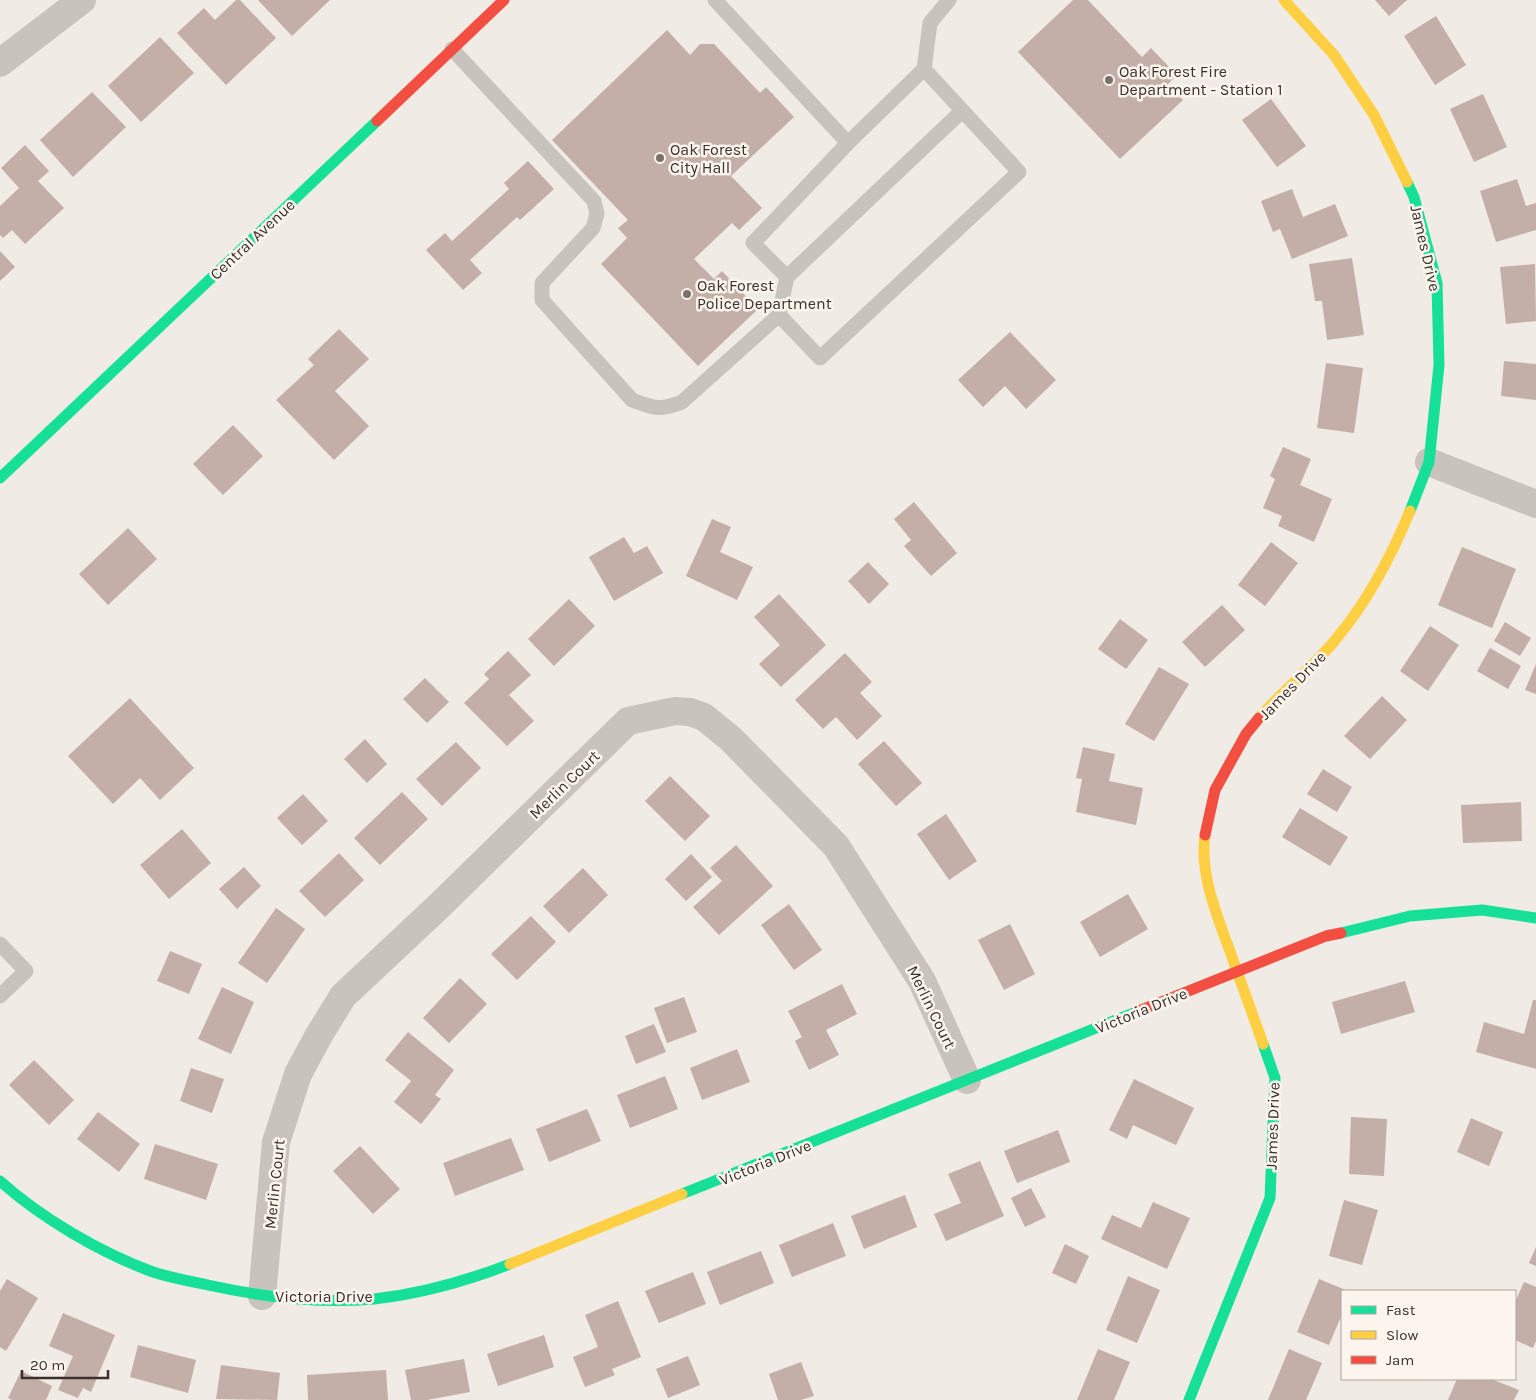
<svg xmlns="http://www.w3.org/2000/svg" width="1536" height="1400" font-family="Karla,sans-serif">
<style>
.building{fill:#c3afa7}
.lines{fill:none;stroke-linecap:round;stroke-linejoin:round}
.lane{stroke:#c9c3be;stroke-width:15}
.street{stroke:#c9c3be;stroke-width:28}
.fast{stroke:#16e098;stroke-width:11}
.slow{stroke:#ffcf43;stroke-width:11}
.jam{stroke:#f24e42;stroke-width:11}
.poi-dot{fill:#7a716c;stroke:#fbf5ee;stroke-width:2}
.labels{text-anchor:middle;stroke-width:5;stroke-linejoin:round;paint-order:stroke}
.poi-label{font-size:16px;fill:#3b302b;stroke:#fbf5ee;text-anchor:start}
.street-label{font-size:16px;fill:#3b302b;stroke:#fbf5ee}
</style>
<rect width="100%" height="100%" fill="#f0ebe5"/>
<path class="building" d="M236,0H240L276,38L226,85L177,33L204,8L215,20Z
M258,0H330L292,36Z
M1073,0H1088L1142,57L1151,48L1177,75L1168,84L1183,100L1120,159L1018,52Z
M1375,0H1407L1389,16Z
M1436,16L1466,65L1435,85L1404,36Z
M667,30L690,55L700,44H714L760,93L766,87L794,117L731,176L762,208L739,230L732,223L694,259L714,279L722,271L758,309L698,366L601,264L627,238L618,228L628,220L552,140Z
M160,37L194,73L141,122L108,86Z
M92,92L126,127L73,177L40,140Z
M1483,94L1507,147L1474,162L1450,109Z
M1271,99L1306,146L1277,167L1242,120Z
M25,145L49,171L38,181L64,208L25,244L12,230L3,238L0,235V206L19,188L1,168Z
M528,161L554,189L520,220L517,217L470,260L482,273L463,290L426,250L445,233L452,241L509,189L504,183Z
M1517,179L1526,206L1536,203V230L1496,242L1480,191Z
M1292,189L1303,217L1335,204L1348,236L1292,259L1280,229L1273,232L1261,201Z
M0,251L15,267L0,281Z
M1352,258L1364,335L1327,340L1322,301H1315L1309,264Z
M1535,264L1536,321L1506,324L1500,267Z
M339,329L369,359L335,391L369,426L334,460L276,400L314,365L308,359Z
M1010,332L1056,380L1026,409L1005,386L983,407L958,380Z
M1504,361L1536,364V400L1501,396Z
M1326,363L1363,368L1354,433L1317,428Z
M233,425L263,456L223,495L193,464Z
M1283,447L1311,459L1300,485L1332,499L1314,542L1278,526L1282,516L1263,508L1275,479L1270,476Z
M914,502L957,553L931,576L904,546L911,540L894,519Z
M712,519L731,527L720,552L753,567L737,600L686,576Z
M128,528L157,559L108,605L79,574Z
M624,537L634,553L647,546L663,573L614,601L589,557Z
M1271,542L1298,563L1265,606L1238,585Z
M1462,547L1516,569L1492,628L1438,605Z
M868,562L889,584L869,604L848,581Z
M779,594L826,645L781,687L759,664L780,645L754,617Z
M569,599L595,626L554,666L528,639Z
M1222,605L1245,630L1205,667L1182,642Z
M1120,619L1148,640L1126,669L1098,649Z
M1505,622L1531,638L1520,656L1494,641Z
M1430,626L1459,645L1428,691L1400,671Z
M1490,648L1521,666L1508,689L1477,671Z
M508,651L531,675L509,695L534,721L507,746L464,703L489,679L484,674Z
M845,653L872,682L860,693L882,716L857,740L836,717L823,729L795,700Z
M1536,664V694L1525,690Z
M1159,667L1189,684L1154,741L1125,724Z
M425,678L449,702L427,723L403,699Z
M1382,696L1407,720L1370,759L1344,736Z
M130,698L194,768L160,800L140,778L113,804L68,756Z
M365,739L387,764L367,783L344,759Z
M884,741L922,783L896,806L858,764Z
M456,742L481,768L442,806L416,779Z
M1083,747L1115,754L1109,781L1143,788L1136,825L1076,812L1082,779L1076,778Z
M1323,769L1352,787L1337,812L1307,794Z
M670,776L710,816L685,841L645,801Z
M402,792L428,819L380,865L354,838Z
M303,794L328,821L302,845L277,818Z
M1521,802L1522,841L1463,843L1461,805Z
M1300,808L1348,837L1330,866L1282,837Z
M946,814L977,861L949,880L917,834Z
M182,829L211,863L169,899L140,865Z
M736,845L773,886L719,935L693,907L722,881L710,868Z
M339,853L364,880L325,917L299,891Z
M691,854L712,877L686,901L665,879Z
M244,867L261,886L237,909L219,889Z
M583,868L608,895L569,933L543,906Z
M1128,894L1148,929L1100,957L1080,922Z
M789,904L822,950L794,970L761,925Z
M276,908L305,929L267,983L238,963Z
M531,916L556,942L517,980L491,954Z
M1010,924L1035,974L1004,990L978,940Z
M170,951L202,964L189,994L157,981Z
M460,978L487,1004L449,1043L423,1018Z
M1405,981L1415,1012L1341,1034L1332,1002Z
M842,984L857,1014L826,1030L839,1055L809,1070L795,1041L802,1037L788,1011Z
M222,987L254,1002L231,1054L198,1039Z
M684,997L697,1032L667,1043L654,1008Z
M1533,1000H1536V1069L1476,1052L1484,1022L1524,1034Z
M654,1024L666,1052L636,1064L625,1036Z
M408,1032L454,1070L435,1095L441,1099L421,1124L394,1102L411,1081L385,1060Z
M737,1049L750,1082L702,1100L690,1068Z
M34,1060L74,1100L49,1125L9,1085Z
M191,1068L224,1079L212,1113L180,1101Z
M665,1076L678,1109L630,1128L617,1095Z
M1134,1079L1194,1108L1176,1145L1133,1125L1127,1139L1109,1130Z
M587,1109L601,1141L549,1162L536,1129Z
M98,1112L140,1144L119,1172L77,1139Z
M1351,1117L1387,1119L1384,1176L1349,1174Z
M1471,1118L1503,1132L1489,1166L1457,1152Z
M1058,1130L1070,1162L1017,1183L1004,1151Z
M511,1138L524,1170L455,1196L443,1163Z
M155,1144L218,1164L206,1200L144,1179Z
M360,1146L400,1189L373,1214L333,1171Z
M980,1161L1004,1216L946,1241L934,1214L961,1203L948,1174Z
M1031,1188L1046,1217L1025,1227L1011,1198Z
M905,1195L917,1227L864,1249L851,1216Z
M1344,1200L1378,1210L1362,1265L1329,1256Z
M1153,1202L1190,1218L1167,1269L1101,1239L1112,1215L1141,1228Z
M833,1223L846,1256L792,1277L779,1245Z
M1065,1244L1089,1256L1076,1284L1052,1273Z
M1536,1247V1266L1529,1263Z
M761,1251L774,1283L720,1305L707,1272Z
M693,1272L706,1304L659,1323L645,1291Z
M1128,1276L1160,1290L1137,1343L1106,1330Z
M7,1279L38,1298L6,1351L0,1347V1291Z
M1319,1279L1348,1291H1342V1314L1329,1345L1297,1332Z
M1524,1282L1536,1287V1341L1533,1348L1515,1340V1302Z
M618,1301L641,1357L612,1369L615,1375L585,1387L573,1357L598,1347L585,1315Z
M63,1313L115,1335L91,1392L83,1388L78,1398L58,1390L73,1356L49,1346Z
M544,1335L554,1367L498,1386L487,1354Z
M138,1345L196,1360L188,1393L130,1377Z
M1098,1349L1130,1362L1114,1400H1077Z
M1289,1349L1322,1363L1306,1400H1268Z
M688,1356L700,1385L668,1398L656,1369Z
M464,1359L470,1392L427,1400H411L405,1370Z
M801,1362L814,1396L801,1400H778L769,1374Z
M221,1365L280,1373L277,1400L216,1399Z
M386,1370L388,1400H308L307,1375Z
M21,1371L52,1386L46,1400H12L8,1398Z
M1457,1379H1491L1519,1390L1514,1400H1448Z"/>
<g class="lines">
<path class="lane" d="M452,49L594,201L597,214L593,228L542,283V300L632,400C654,408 659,411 682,402L779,315L787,277L753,243L848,143L715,0
M848,143L924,69
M787,277L962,111
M779,315L820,358L1019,172L924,69L930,23L949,0
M0,944L26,971L0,996"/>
<path class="street" d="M0,63L82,0
M1429,462L1536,504
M262,1296L276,1142L298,1074L319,1035L343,996L438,907L628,721L675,711L690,712L704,717L731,739L836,846L922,981L967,1080"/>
<path class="fast" d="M1407,182L1414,197L1437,283L1439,365L1429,462L1410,511
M0,478L377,121
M1341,933L1410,916L1482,910L1536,918
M0,1181C41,1218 101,1253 153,1272C171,1278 190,1281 208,1285C262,1297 319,1304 374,1299C419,1294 469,1280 510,1264
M682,1194L1136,1012
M1189,1400L1270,1198L1275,1078L1263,1044"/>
<path class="slow" d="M1284,0L1334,55L1374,115L1407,182
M1259,718C1283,690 1313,668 1336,639C1368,601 1391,557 1410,511
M1205,835C1199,876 1219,920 1232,957C1242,986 1253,1015 1263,1044
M510,1264L682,1194"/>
<path class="jam" d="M377,121L504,0
M1205,835L1215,790L1246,734L1259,718
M1136,1012L1326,936L1341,933"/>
</g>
<g class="poi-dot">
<circle cx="1109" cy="80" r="5"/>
<circle cx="660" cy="158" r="5"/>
<circle cx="687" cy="294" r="5"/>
</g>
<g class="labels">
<g class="poi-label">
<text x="1119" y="77">Oak Forest Fire<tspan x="1119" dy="18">Department - Station 1</tspan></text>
<text x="670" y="155">Oak Forest<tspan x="670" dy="18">City Hall</tspan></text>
<text x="697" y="291">Oak Forest<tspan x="697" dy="18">Police Department</tspan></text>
</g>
<g class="street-label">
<text transform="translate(252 239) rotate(-43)" y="6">Central Avenue</text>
<text transform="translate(1426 248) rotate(77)" y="6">James Drive</text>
<text transform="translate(1292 685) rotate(-46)" y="6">James Drive</text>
<text transform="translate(564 784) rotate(-44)" y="6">Merlin Court</text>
<text transform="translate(932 1007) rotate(64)" y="6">Merlin Court</text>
<text transform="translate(1141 1010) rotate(-22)" y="6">Victoria Drive</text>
<text transform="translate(1272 1126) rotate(-88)" y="6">James Drive</text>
<text transform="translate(765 1162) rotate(-22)" y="6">Victoria Drive</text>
<text transform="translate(274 1184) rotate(-84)" y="6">Merlin Court</text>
<text x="324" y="1302">Victoria Drive</text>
</g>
</g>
<rect x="1341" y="1290" width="175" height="90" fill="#fbf5ee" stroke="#aea6a0"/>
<rect x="1351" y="1306" width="25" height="8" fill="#16e098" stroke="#aea6a0"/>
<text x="1386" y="1315" font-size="15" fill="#3b302b">Fast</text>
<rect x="1351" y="1331" width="25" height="8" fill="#ffcf43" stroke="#aea6a0"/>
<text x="1386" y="1340" font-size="15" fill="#3b302b">Slow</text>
<rect x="1351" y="1356" width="25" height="8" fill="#f24e42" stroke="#aea6a0"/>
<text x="1386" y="1365" font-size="15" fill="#3b302b">Jam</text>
<path d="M22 1370v8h86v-8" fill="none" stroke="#3b302b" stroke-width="2.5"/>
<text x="30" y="1370" font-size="15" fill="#3b302b" stroke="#fbf5ee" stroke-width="4" paint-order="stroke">20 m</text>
</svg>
